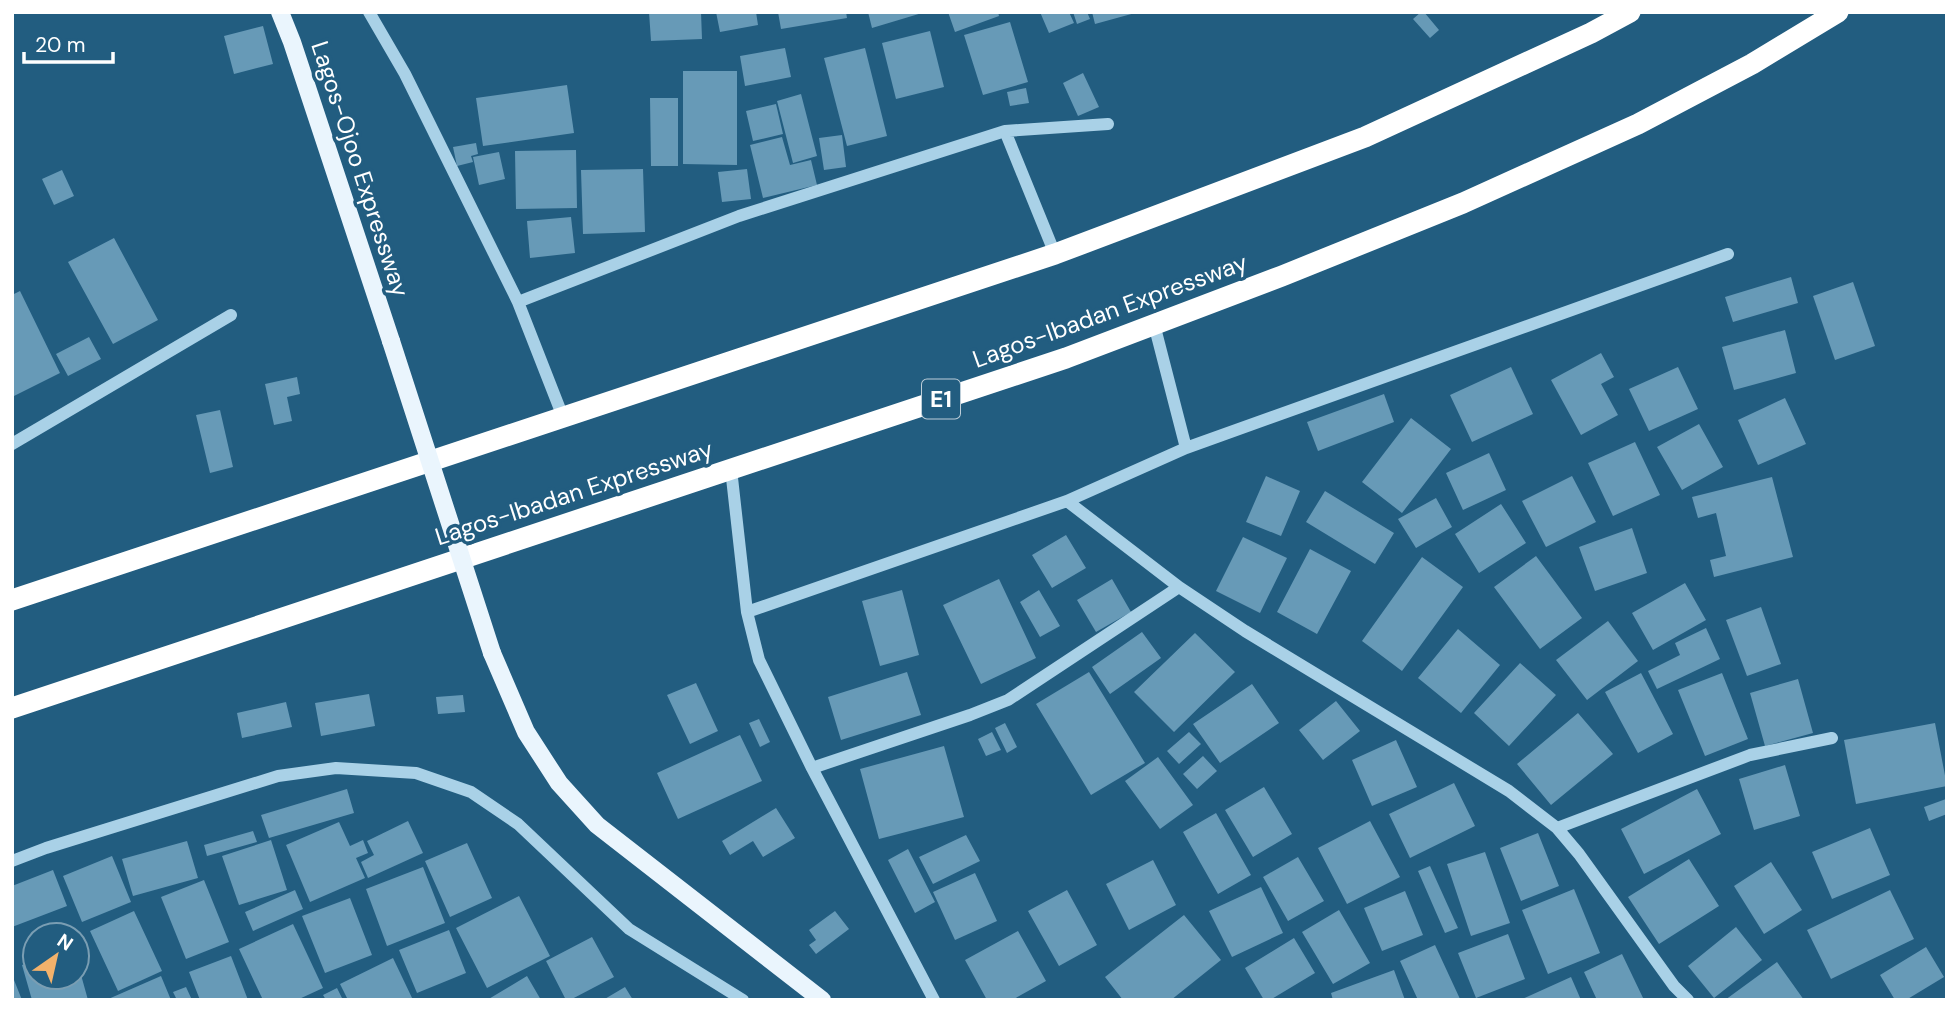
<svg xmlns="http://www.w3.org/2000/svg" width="1959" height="1012" font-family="'DM Sans',sans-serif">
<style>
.building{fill:#679ab7}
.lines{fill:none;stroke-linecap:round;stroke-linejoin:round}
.minor{stroke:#a9d1e7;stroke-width:12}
.major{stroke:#eaf5fd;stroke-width:18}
.highway{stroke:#fff;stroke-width:21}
.major-bridge{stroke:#eaf5fd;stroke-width:18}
.labels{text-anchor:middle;stroke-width:7;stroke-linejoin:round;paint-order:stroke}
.shield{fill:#225d80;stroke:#bdced9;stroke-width:2}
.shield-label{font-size:23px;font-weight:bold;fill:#fff}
.street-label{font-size:24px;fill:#fff;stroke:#225d80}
</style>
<rect width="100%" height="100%" fill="#225d80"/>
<path class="building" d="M649,12H701L702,39L651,41Z
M716,12H756L758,25L720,32Z
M778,12H846L847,18L781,29Z
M868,12H922V13L872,28Z
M948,12H998L999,16L955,32Z
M1040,12H1069L1074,23L1049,33Z
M1073,12H1087L1090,19L1077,24Z
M1092,12H1135V13L1095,24Z
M1421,12H1424L1439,30L1430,38L1413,19Z
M1010,22L1028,82L983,95L964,35Z
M263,26L273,64L234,74L224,36Z
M930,31L944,87L896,99L882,43Z
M785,48L791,77L745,86L740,56Z
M865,48L887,136L847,146L824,58Z
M683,71H737V165L683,164Z
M1083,73L1099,107L1078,116L1063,83Z
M567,85L574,133L483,146L476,98Z
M1026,88L1029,103L1010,106L1007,92Z
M801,94L817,156L793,163L777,101Z
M650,98H678V166H651Z
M776,104L783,134L753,141L746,111Z
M842,135L846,167L824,170L819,138Z
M782,137L790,165L811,160L817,185L763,198L750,145Z
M476,143L478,154L471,156L473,162L457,166L453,147Z
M576,150L577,208L516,209L515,151Z
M499,152L505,179L479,185L473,157Z
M643,169L645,232L583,234L581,170Z
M747,169L751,199L722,202L718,172Z
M62,170L74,196L54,205L42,179Z
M571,217L575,253L530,258L527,221Z
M114,238L158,320L113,344L68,262Z
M1791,277L1798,303L1733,322L1725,297Z
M1853,282L1875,346L1835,360L1813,296Z
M20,291L60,373L12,397V295Z
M1785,330L1796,373L1734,390L1722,347Z
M89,337L101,359L68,376L56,354Z
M1601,353L1614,377L1601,384L1618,415L1581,435L1551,380Z
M1511,367L1533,414L1472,442L1450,395Z
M1678,367L1698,409L1649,431L1629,389Z
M297,377L300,394L287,397L292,421L274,425L265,384Z
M1384,394L1394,422L1318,451L1307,422Z
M1785,398L1806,444L1758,465L1738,420Z
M220,410L233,467L210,473L196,415Z
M1411,418L1451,449L1402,513L1362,482Z
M1699,424L1723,467L1682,490L1657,447Z
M1635,442L1660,495L1613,516L1588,463Z
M1489,453L1506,490L1463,510L1446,473Z
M1266,476L1300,491L1281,536L1246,522Z
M1572,476L1596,522L1546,547L1522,501Z
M1772,477L1793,557L1714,577L1710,560L1726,556L1716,513L1698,518L1692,497Z
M1325,491L1394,533L1375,564L1306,522Z
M1436,498L1452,527L1416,548L1398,519Z
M1501,504L1526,543L1479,573L1455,534Z
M1632,528L1647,573L1595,591L1579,547Z
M1066,535L1086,568L1052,588L1032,555Z
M1243,537L1287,558L1260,613L1216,591Z
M1310,549L1351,571L1317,634L1277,612Z
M1536,556L1582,618L1540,649L1494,587Z
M1422,557L1463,587L1402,671L1362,641Z
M999,579L1036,658L981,684L943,605Z
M1112,579L1131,612L1096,632L1077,600Z
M1685,583L1706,620L1653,650L1632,613Z
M902,590L919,655L880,666L862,601Z
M1039,590L1060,626L1040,637L1020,602Z
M1761,607L1781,664L1747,676L1726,620Z
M1608,621L1638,661L1587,700L1556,660Z
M1706,628L1720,659L1657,689L1648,671L1680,655L1675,643Z
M1458,629L1500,665L1461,713L1418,678Z
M1142,632L1161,658L1110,694L1092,667Z
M1195,633L1235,672L1174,732L1134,692Z
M1520,663L1556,695L1509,746L1474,713Z
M907,672L921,715L841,740L828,697Z
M1089,672L1145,763L1091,795L1036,704Z
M1641,673L1673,734L1638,753L1605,692Z
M1722,673L1748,739L1705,756L1678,690Z
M1798,679L1813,733L1765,746L1750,693Z
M696,683L718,731L690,744L667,695Z
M1252,684L1279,723L1220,763L1193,724Z
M369,694L375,726L321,736L315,703Z
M463,695L465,712L438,714L436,697Z
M1336,701L1360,731L1323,760L1299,730Z
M286,702L292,727L242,738L237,713Z
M1578,713L1613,754L1551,805L1517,764Z
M759,719L770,742L760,747L749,723Z
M1005,723L1017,747L1007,753L995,728Z
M1935,723L1947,786L1856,804L1844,740Z
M992,732L1001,750L986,756L978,739Z
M1189,732L1201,744L1179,764L1167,751Z
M740,735L762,781L678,819L657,773Z
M1396,740L1417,787L1372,806L1352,760Z
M944,746L964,817L879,839L860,769Z
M1203,756L1217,771L1197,789L1183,774Z
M1158,757L1193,805L1160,829L1125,781Z
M1785,765L1800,816L1754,830L1739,779Z
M1454,783L1475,826L1410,858L1389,814Z
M1264,787L1292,834L1253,857L1225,810Z
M347,789L354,813L269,838L261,815Z
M1697,789L1721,834L1644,874L1621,829Z
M1946,799L1947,814L1929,821L1924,807Z
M776,808L795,838L763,857L753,841L730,855L722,841Z
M1216,813L1251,875L1218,894L1183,832Z
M408,821L423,853L368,878L361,862L374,855L367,841Z
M1370,821L1400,877L1347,904L1318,848Z
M339,822L350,846L363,840L368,853L356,858L365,878L310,902L286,845Z
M1870,828L1890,875L1832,899L1812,852Z
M253,831L257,842L207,856L204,845Z
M1538,833L1559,886L1521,901L1500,848Z
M966,835L980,861L933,884L919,857Z
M271,840L287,890L239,905L222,856Z
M187,841L198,878L133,896L122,859Z
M467,843L492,898L450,917L425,861Z
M908,849L935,902L915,913L888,860Z
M1485,852L1510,923L1471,936L1447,864Z
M112,856L131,902L82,922L63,876Z
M1298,857L1324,901L1288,921L1263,877Z
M1689,859L1719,906L1659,944L1628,897Z
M1153,860L1176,905L1129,930L1106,884Z
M1771,862L1802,910L1764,934L1734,886Z
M1430,866L1458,928L1445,933L1418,871Z
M423,867L445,923L387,946L366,889Z
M53,870L67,906L12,927V886Z
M975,873L997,921L955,940L933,892Z
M204,880L229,942L186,959L161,897Z
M1261,887L1283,933L1232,957L1209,911Z
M1574,889L1600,953L1548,974L1522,910Z
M295,890L303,909L253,931L245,912Z
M1067,890L1097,945L1059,966L1028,911Z
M1890,890L1914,939L1831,979L1807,930Z
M1405,891L1423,935L1382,951L1364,908Z
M519,896L550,956L487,988L456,928Z
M350,898L372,955L325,973L302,916Z
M1339,910L1370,963L1333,984L1302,932Z
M134,911L162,971L118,991L90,931Z
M835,911L849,929L816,954L809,945L816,940L809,930Z
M1184,915L1221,960L1171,1000H1123L1105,977Z
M293,924L323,988L297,1000H263L239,949Z
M1736,927L1762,960L1714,998L1688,966Z
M449,930L466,973L417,993L399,950Z
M1018,931L1046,981L1012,1000H987L965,960Z
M1508,934L1525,979L1476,998L1458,953Z
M592,937L614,977L570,1000H566L546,961Z
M1294,938L1315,973L1270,1000H1264L1245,968Z
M1435,945L1460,999L1457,1000H1418L1400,961Z
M1926,947L1944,977L1906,1000H1895L1880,975Z
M1622,954L1644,1000H1597L1584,972Z
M231,956L248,1000H200L189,972Z
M393,958L413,1000H348L340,984Z
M35,961V977H77L78,964L88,1000H32L22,965Z
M1777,962L1804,1000H1725Z
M1394,970L1405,1000H1333L1331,993Z
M12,975L22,1000H12Z
M161,976L171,1000H106Z
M527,976L541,1000H487Z
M1571,977L1581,1000H1520Z
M186,987L192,1000H177L173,992Z
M625,987L633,1000H603Z
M337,988L343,1000H326L323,995Z"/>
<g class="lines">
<path class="minor" d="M369,12L405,74L518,302L563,417
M1005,131L1055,254
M518,302L739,216L1005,131L1108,124
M1154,324L1186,448
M12,444L231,315
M731,469L747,612L759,660L812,768L934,1000
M1067,501L1179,587L1245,631L1509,791L1557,828L1579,854L1674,986L1688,1000
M747,612L1067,501L1186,448L1728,254
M812,768L970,715L1008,700L1179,587
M1557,828L1750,755L1832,738
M12,861L46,848L278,776L336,768L416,773L471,792L518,824L629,929L743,1000"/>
<path class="major" d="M280,12L292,42L391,341
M492,653L526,732L559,783L597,825L822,1000"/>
<path class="highway" d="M12,600L1055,254L1365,137L1591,33L1630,12
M12,708L1066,358L1282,276L1463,203L1638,124L1752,64L1838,12"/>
<path class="major-bridge" d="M391,341L492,653"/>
</g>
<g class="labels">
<rect class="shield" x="922" y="379.5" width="38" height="39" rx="5"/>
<g class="shield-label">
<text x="941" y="407">E1</text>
</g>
<g class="street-label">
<text transform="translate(360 169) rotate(72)" y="8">Lagos-Ojoo Expressway</text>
<text transform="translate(1110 311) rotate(-20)" y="8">Lagos-Ibadan Expressway</text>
<text transform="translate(574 493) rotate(-18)" y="8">Lagos-Ibadan Expressway</text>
</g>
</g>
<rect width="1959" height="1012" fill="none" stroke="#ffffff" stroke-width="28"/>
<g transform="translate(56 956) rotate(34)"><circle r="33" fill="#225d80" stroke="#7a9eb3" stroke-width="2"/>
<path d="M0-5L12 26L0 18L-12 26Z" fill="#f3b26b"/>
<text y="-10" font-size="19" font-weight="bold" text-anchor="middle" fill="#ffffff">N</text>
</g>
<path d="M24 52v10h89v-10" fill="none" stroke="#ffffff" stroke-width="3.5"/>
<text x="35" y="52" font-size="21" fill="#ffffff" stroke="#225d80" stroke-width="5" paint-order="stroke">20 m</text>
</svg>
